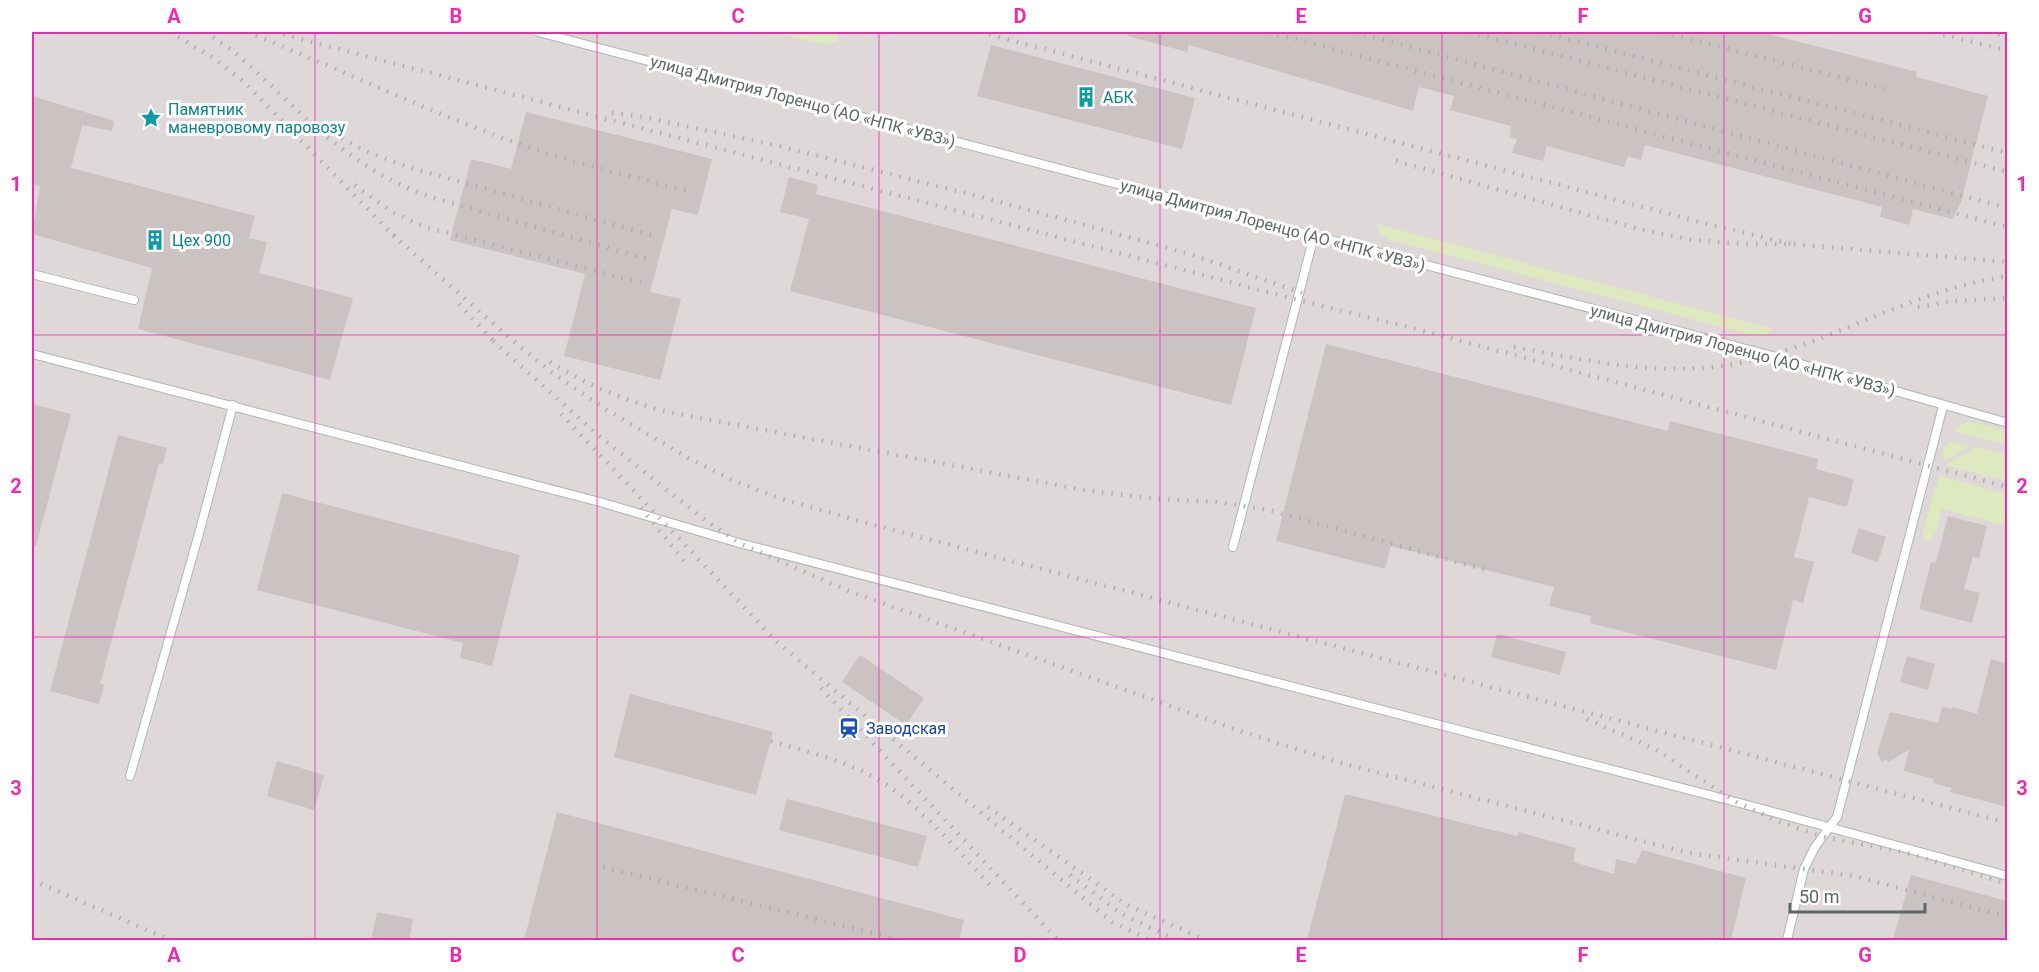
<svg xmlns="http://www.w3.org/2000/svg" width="2039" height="972" font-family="Roboto,sans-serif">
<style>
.industrial{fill:#dfd8d8}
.green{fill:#dfe9c0}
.building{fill:#cbc2c2}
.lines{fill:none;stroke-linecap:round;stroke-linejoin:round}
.service-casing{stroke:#aeb6b5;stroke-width:10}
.service{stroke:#fff;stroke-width:8}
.rail{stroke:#aeb0af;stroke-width:4.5;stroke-dasharray:1.5 8;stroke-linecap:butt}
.grid{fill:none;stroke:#ee29af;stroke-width:1.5;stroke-opacity:0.55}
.labels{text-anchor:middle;stroke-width:6;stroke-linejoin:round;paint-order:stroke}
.culture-label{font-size:16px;fill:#0d838f;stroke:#fff;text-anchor:start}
.street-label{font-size:16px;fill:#5d6765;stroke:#fff}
.transit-label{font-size:16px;fill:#164399;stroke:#fff;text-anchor:start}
.neatline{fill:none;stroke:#ee29af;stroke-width:2}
.grid-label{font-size:20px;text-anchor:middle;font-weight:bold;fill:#ee29af}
</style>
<rect width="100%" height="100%" fill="#f0e5e5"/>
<path class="industrial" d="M32,32H2007V940H32Z"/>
<path class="green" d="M794,32H838V41L825,44L779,34Z
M1377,224L1773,329L1768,335L1756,336L1387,239L1379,232Z
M1970,422L2007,431V445L1954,431L1958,426Z
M1951,442L1969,446L1945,461C1940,453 1943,446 1951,442Z
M1975,447L2007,455V481L1946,465Z
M1939,476L2007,494V526L1942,509L1936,532L1929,542L1924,537L1923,532Z"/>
<path class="building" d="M1128,32H1760L1917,72L1916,77L1988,96L1961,202L1952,219L1913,209L1909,225L1880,217L1882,207L1645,145L1641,160L1628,156L1624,167L1547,146L1543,161L1512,153L1517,139L1510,137L1511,126L1450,110L1454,96L1419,87L1413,111L1189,45L1187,52L1128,36Z
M991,45L1195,98L1182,149L977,96Z
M32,96L114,121L112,131L82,125L71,168L255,216L249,238L267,242L259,273L353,298L330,380L138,329L152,268L32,234L40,186L32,184Z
M526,112L712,159L698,215L672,209L650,292L681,299L660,380L564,356L585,274L450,240L471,159L511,169Z
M789,177L818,185L816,194L1256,308L1231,405L790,291L809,219L780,212Z
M1326,344L1668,431L1670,421L1818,459L1816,469L1854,479L1847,507L1809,497L1794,557L1814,562L1803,603L1793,600L1776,670L1590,623L1591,616L1549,606L1554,587L1391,546L1385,569L1276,541Z
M32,404L71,414L36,546H32Z
M118,435L167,448L163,464L159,463L100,684L104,685L99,704L50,691Z
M282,493L520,555L492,666L460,658L463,643L257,590Z
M1948,516L1987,526L1979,558L1973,556L1964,589L1980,593L1972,623L1919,609L1931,562L1936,563Z
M1859,528L1886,537L1878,562L1851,553Z
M1497,634L1566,652L1560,675L1491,657Z
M860,655L924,698L906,725L842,682Z
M1907,656L1935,664L1928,690L1900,682Z
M1991,659L2007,664V807L1950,792L1952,788L1933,783L1934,779L1904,771L1909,750L1888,762L1887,759L1882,762L1877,753L1890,712L1938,723L1942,707L1952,709L1953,707L1977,714Z
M630,694L773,732L756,795L614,757Z
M277,761L324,775L314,810L267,796Z
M1345,794L1517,836L1519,832L1576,848L1573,862L1614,874L1616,859L1636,864L1642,850L1746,878L1731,940H1307Z
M787,799L927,836L918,867L779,830Z
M557,812L964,920L959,940H524Z
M1911,875L2007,901V940H1893Z
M377,912L413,919L409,940H371Z"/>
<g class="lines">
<g class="service-casing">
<path id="service" d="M538,32L1769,355L2008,423
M32,274L134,300
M32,354L600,502L739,543L1736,802L2008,876
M1233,547L1314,236
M130,776L200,530L233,405
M1787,940L1804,869L1815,847L1837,817L1842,798L1943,406"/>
</g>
<use href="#service" class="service"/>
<path class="rail" d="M170,32L212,57L244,82L399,241
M205,32C246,57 277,93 313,125C348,156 386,181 430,197L651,260
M247,32C340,69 430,113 525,146C579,165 636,177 692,192
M274,32L1298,300L1428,332L2008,487
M980,32L1700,222L1791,244
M1268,32L2008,227
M1355,32L2008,208
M1469,32L2008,172
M1541,32L2008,153
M1663,32L1893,91
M1934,32L2008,51
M1989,32L2008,36
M612,113L644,117L779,146L1004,203L1190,254L1302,293
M334,133L363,150L408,167L658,237
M1396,161L1639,229L1693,240L1745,244H1791L2008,262
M355,185L392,212L424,227L646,284
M393,235L513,341L554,374L607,410L688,458L735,481L781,499L863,522L2008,823
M459,304L498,346
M1918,307L1954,301L2008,298
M493,341L599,436L705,520L739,543L846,590L1243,732L1341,763L1689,853L1854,876L2008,917
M1514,347C1591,361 1666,379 1744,362C1834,342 1915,289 2008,276
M550,362C587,385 626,401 668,412L1084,490L1156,499L1216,502L1269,510L1490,571
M561,414L777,642L1112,922L1149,940
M641,508L689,567
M821,688L1058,940
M1587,719L1655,749L1736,802L1780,822L1824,837L1907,853L2008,884
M771,741C804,751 840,759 870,775C917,800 955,849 992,887
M988,807L1127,905L1205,940
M603,867L901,940
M1070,875L1122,914L1176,940
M32,880L170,940"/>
</g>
<path class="grid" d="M315,32V940M597,32V940M879,32V940M1160,32V940M1442,32V940M1724,32V940M32,335H2008M32,637H2008"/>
<defs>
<g id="building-bare" transform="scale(1.62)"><path d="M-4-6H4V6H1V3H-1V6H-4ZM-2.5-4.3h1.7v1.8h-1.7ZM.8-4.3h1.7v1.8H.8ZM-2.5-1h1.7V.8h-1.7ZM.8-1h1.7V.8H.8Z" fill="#0f9aa8" stroke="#fff" stroke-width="2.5" paint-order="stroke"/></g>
<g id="sight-bare" transform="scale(1.62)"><path d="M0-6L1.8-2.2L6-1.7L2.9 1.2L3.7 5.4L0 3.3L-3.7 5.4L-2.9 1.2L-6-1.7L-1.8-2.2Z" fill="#0f9aa8" stroke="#fff" stroke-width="2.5" paint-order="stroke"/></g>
<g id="station-bare" transform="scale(1.62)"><path d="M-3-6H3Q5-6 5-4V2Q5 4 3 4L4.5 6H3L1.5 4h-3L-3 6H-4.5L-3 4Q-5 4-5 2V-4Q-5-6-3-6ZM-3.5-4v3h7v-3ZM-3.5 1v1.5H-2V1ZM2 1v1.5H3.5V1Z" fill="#1a4fb4" stroke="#fff" stroke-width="2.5" paint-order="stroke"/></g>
</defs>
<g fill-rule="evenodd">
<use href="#building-bare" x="1086" y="97"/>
<use href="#sight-bare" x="151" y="118"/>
<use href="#building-bare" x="155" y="240"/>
<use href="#station-bare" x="849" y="728"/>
</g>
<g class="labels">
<g class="culture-label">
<text x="1103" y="103">АБК</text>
<text x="168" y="115">Памятник<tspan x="168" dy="18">маневровому паровозу</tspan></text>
<text x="172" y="246">Цех 900</text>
</g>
<g class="street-label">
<text transform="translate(803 101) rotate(15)" y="6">улица Дмитрия Лоренцо (АО «НПК «УВЗ»)</text>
<text transform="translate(1273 225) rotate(15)" y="6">улица Дмитрия Лоренцо (АО «НПК «УВЗ»)</text>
<text transform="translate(1743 350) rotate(15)" y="6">улица Дмитрия Лоренцо (АО «НПК «УВЗ»)</text>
</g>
<g class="transit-label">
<text x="866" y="734">Заводская</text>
</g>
</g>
<rect width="2039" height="972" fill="none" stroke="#ffffff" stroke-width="66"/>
<path d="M1790 903v9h135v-9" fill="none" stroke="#5d6765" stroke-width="3"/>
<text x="1799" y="903" font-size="18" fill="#5d6765" stroke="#ffffff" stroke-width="4.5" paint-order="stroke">50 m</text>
<rect x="33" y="33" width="1973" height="906" class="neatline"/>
<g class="grid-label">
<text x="174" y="23">A</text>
<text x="456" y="23">B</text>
<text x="738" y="23">C</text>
<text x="1020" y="23">D</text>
<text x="1301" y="23">E</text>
<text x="1583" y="23">F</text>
<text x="1865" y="23">G</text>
<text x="16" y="191">1</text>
<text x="2022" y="191">1</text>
<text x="16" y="493">2</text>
<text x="2022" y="493">2</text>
<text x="16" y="795">3</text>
<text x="2022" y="795">3</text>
<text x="174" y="962">A</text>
<text x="456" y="962">B</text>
<text x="738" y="962">C</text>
<text x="1020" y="962">D</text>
<text x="1301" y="962">E</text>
<text x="1583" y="962">F</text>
<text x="1865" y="962">G</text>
</g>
</svg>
